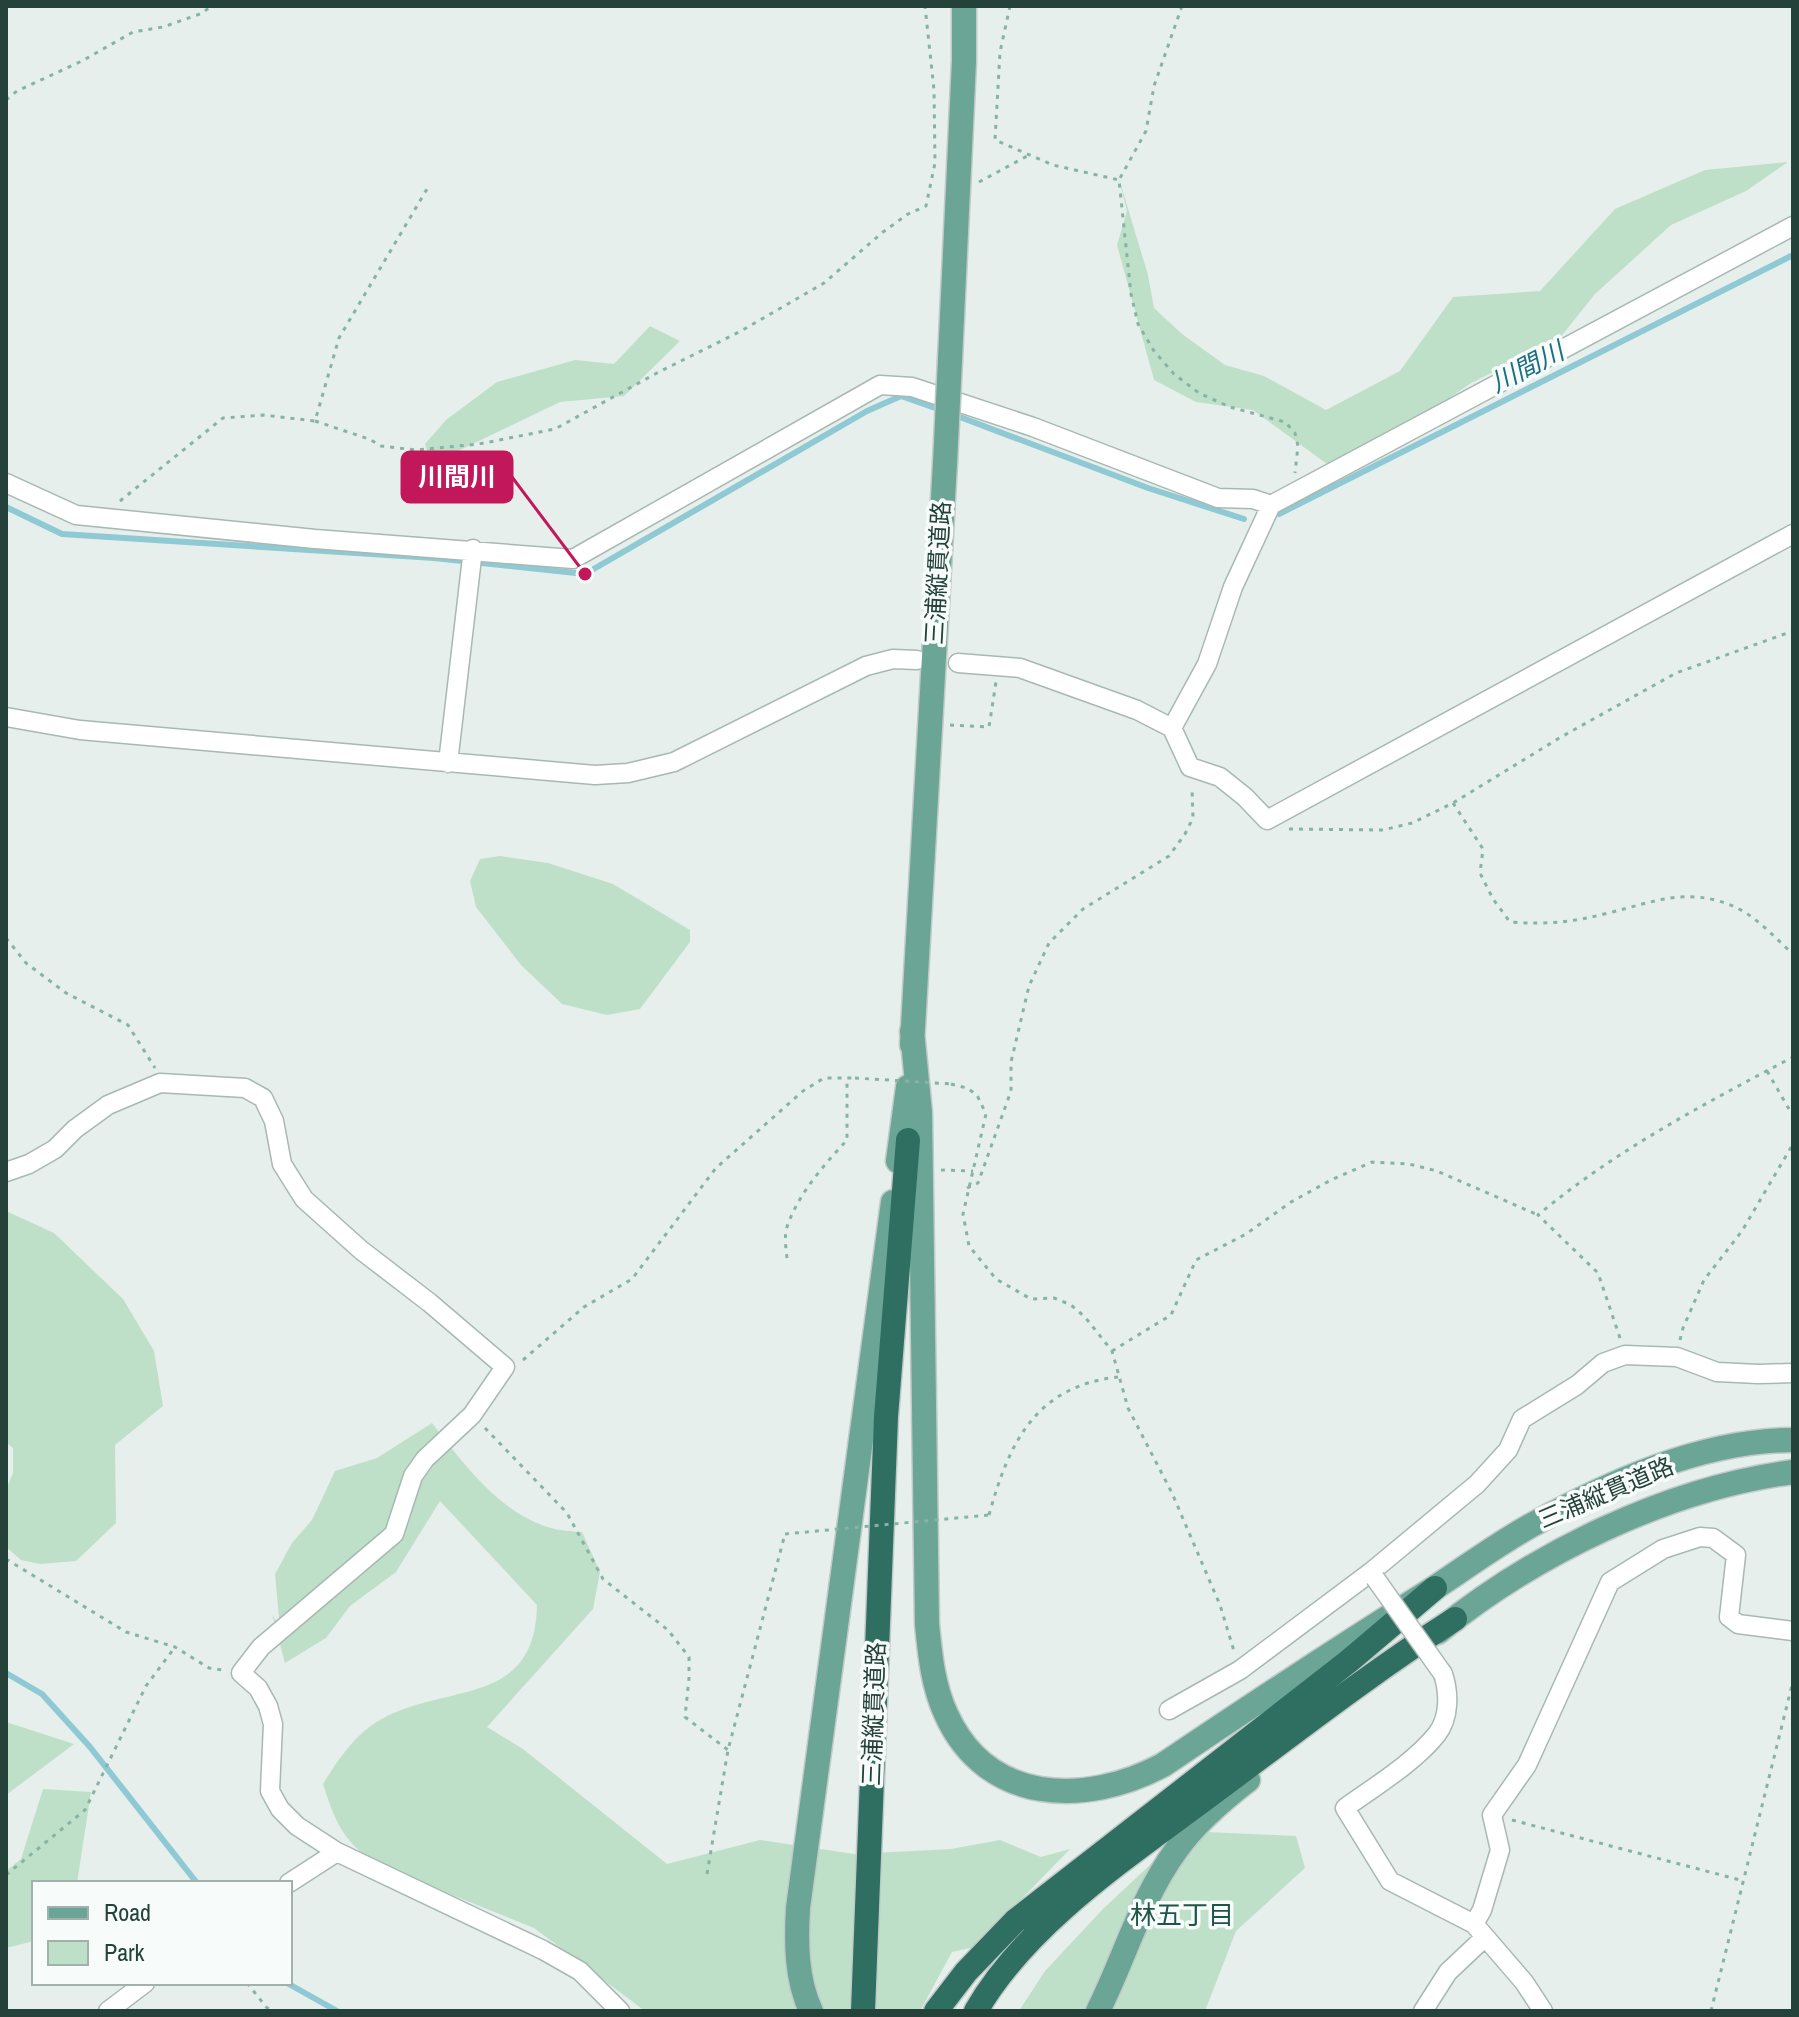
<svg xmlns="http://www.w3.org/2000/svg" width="1799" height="2017" font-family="'Archivo Narrow','Noto Sans JP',sans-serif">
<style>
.green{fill:#bfe0c8}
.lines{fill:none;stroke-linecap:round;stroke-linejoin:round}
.stream{stroke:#8ec9d4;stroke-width:6}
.street-casing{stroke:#a8b8b2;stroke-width:21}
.primary-casing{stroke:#c2cac8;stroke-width:27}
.highway-casing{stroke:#c2cac8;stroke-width:27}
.path{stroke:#86b3a5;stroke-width:3;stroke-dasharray:4 6;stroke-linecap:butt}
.street{stroke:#fff;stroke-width:18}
.primary{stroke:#6aa596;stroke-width:24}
.highway{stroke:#2f6f62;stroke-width:24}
.street-bridge-casing{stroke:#a8b8b2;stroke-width:21;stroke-linecap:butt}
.primary-bridge-casing{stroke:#c2cac8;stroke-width:27;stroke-linecap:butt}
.path-bridge{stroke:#86b3a5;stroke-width:3;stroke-dasharray:4 6;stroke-linecap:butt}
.street-bridge{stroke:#fff;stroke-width:18}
.primary-bridge{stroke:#6aa596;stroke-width:24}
.labels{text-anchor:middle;stroke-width:7;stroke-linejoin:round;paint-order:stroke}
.street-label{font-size:24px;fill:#24423a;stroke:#f7fbf9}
.water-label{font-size:26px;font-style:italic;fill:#1c6f80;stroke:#f7fbf9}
.neighbourhood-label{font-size:26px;fill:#1f5548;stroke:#f7fbf9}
.leader{fill:none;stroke:#c2185b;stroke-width:3}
.callout-dot{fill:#c2185b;stroke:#f7fbf9;stroke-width:3}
.callout{fill:#c2185b;stroke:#c2185b;stroke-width:3}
.callout-label{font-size:26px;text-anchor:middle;font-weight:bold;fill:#fff}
</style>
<rect width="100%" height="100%" fill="#e6efeb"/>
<path class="green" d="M1788,162L1746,191L1671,225L1595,294L1559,339L1471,383L1385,443L1327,464L1253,410L1196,402L1154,380L1117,245L1127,211L1118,175L1148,275L1154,308L1182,334L1225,365L1264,376L1326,410L1400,371L1453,297L1540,291L1615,209L1705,170Z
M650,326L680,341L624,396L560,402L431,464L425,444L446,420L497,382L575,360L614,364Z
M500,856L548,863L613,884L690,930V942L640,1009L607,1015L562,1004L521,965L476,907L470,881L480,859Z
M6,1211L54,1233L123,1299L154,1351L163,1406L115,1445L116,1523L76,1561L40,1564L21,1560L6,1547V1490L13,1473V1448L6,1442Z
M432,1423C463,1463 500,1514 551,1528C561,1531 572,1531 582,1532L600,1572L593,1609L487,1727L523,1749L667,1864L760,1840L854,1854L951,1849L1000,1840L1041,1857L1070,1849L975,1947L952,1952L920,2011H645L534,1928L377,1865C342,1839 336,1824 323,1784C338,1760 355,1734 380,1720C445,1682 535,1709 537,1605L440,1501L396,1572L350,1606L326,1638L285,1663L272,1614L280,1629L275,1574L292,1543L312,1520L335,1471L377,1458Z
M6,1722L74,1744L6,1795Z
M43,1789L91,1792L77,1883H34V1941L6,1948V1871L21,1859Z
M1186,1831L1296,1836L1305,1868L1236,1931L1205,2011H1019L1045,1971L1103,1909Z"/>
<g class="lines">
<path class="stream" d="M952,414L1148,488L1244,519
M6,507L62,534L434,558L585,574L867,411L901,396L941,410
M1279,514L1793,255
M6,1673L42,1694L90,1747L197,1883
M287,1983L337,2011"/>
<g class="street-casing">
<path id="street" d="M6,483L76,515L315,539L573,559L880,385L912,387L1033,427L1218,498L1253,499L1271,505
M958,663L1020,668L1137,710L1172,728L1190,767L1220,777L1245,797L1267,820L1793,534
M6,717L80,730L595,775L628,773L674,762L866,666L893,659L917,660
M1172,728L1207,664L1233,587L1271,505L1793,226
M448,763L473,549
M6,1172L29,1164L55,1149L75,1129L108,1105L160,1083L245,1088L263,1098L274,1121L282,1164L304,1199L361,1250L430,1303L505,1367L472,1415L425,1459L413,1476L394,1534L261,1647L241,1673L258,1688L268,1706L273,1724L270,1791L280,1809L297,1826L337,1852L543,1950L580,1971L620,2011
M1443,1674C1449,1692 1450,1717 1437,1734C1415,1762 1374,1787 1345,1808L1390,1881L1474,1924L1524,1982L1543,2011
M1169,1710L1240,1670L1371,1572L1477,1484L1508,1450L1522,1419L1577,1385L1603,1363L1625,1355L1677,1357L1717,1372L1758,1374L1793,1373
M289,1883L337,1852
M1474,1924L1482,1910L1500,1850L1492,1815L1527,1765L1610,1582L1663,1549L1700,1537L1713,1538L1736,1555L1729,1617L1738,1624L1793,1631
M108,2011L145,1983
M1423,2011L1448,1972L1484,1938"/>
</g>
<g class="primary-casing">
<path id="primary" d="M950,360L964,61V6
M912,1031L920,1113L927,1624C930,1655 933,1686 946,1714C987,1805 1086,1806 1163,1765C1252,1705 1342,1646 1433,1589C1465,1568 1496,1545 1530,1526C1608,1483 1702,1440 1793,1440
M912,1045L945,463
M898,1161L908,1087
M1438,1632C1535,1553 1669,1488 1793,1472
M811,2011C796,1979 796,1942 798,1908L893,1202
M1098,2011C1125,1957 1141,1898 1177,1849C1196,1822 1222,1800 1248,1780"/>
</g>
<g class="highway-casing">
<path id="highway" d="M863,2011L886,1417L908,1140
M936,2011L966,1972L1015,1921L1349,1661L1435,1588
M976,2011C1028,1920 1135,1852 1217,1790C1295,1732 1372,1672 1455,1619"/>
</g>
<path class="path" d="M1010,6L1000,52L995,140L1053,165L1119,180
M1182,6L1154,86L1146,131L1119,180L1131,294L1138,324L1154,351L1174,374L1199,393L1230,407L1285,422L1295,433L1298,446L1295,473
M6,100L17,91L82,61L133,32L163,27L200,14L212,6
M979,182L1029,155
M315,421L369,439L381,446L416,450L479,444L555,429L655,374L741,331L824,283L883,232L908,214L926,206L935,163L934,90L925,6
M120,501L223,418L263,415L315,421L339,338L427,189
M950,725L989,727L996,682
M1453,803L1483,849L1480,873L1493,899L1510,922C1546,925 1574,922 1608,913C1654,902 1688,886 1735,907C1757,917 1775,938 1793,954
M1289,829L1383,830L1412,823L1453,803L1561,737L1676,673L1793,631
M6,938L26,963L66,993L128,1025L155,1068
M1767,1071L1793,1116
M951,1084L967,1088L977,1095L986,1114L963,1214L969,1246L996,1279L1031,1299L1054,1298L1071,1305L1085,1317L1112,1351L1128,1408L1172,1493L1220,1605L1234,1651
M941,1170L973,1171
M967,1188L978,1183L1011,1091V1062L1029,986L1049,943L1083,909L1169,856L1185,834L1193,818L1192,788
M787,1258C786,1249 784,1236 787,1227C798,1194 824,1165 847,1140V1078H855
M1620,1338L1598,1273L1538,1215C1616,1150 1704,1104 1793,1057
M1680,1340L1683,1328L1704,1280L1742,1231L1793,1144
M1112,1351L1171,1315L1196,1260L1246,1234L1291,1202L1331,1180L1372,1162L1409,1164L1437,1171L1538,1215
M523,1360L584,1307L632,1279L716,1168L803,1091L824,1078H847
M485,1428L567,1513L603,1579L668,1630L689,1657V1678L685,1717L728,1750
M989,1515C1009,1442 1036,1386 1118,1377
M6,1559L126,1632L175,1647L209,1668L222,1670
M1512,1820L1744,1881
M707,1874L728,1750L785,1534
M6,1875L85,1810L146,1686L175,1647
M247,1983L267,2008L275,2011
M1711,2011L1793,1681"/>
<use href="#street" class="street"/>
<use href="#primary" class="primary"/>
<use href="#highway" class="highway"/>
<g class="street-bridge-casing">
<path id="street-bridge" d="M1375,1578L1443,1674"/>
</g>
<g class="primary-bridge-casing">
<path id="primary-bridge" d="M945,463L950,360"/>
</g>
<path class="path-bridge" d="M855,1078L951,1084
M785,1534L989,1515"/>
<use href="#street-bridge" class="street-bridge"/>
<use href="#primary-bridge" class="primary-bridge"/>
</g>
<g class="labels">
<g class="street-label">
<text transform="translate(938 573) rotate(-87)" y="8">三浦縦貫道路</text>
<text transform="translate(1606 1493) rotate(-23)" y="8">三浦縦貫道路</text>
<text transform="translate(874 1714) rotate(-88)" y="8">三浦縦貫道路</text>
</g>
<g class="water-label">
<text transform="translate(1527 367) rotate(-27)" y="9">川間川</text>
</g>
<g class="neighbourhood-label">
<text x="1182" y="1924">林五丁目</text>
</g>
</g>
<path class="leader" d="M585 574L512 477"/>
<circle class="callout-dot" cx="585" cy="574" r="8"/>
<rect class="callout" x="402" y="452" width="110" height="50" rx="8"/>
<g class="callout-label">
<text x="457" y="486">川間川</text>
</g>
<rect width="1799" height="2017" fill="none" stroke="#24423a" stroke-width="16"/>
<rect x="32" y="1881" width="260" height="104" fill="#f7fbf9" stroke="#a3b1ad" stroke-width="2"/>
<rect x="48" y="1907" width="40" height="12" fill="#6aa596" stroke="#a3b1ad" stroke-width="2"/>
<text x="104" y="1921" font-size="24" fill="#24423a">Road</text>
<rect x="48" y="1941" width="40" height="24" fill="#bfe0c8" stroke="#a3b1ad" stroke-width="2"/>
<text x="104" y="1961" font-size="24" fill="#24423a">Park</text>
</svg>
